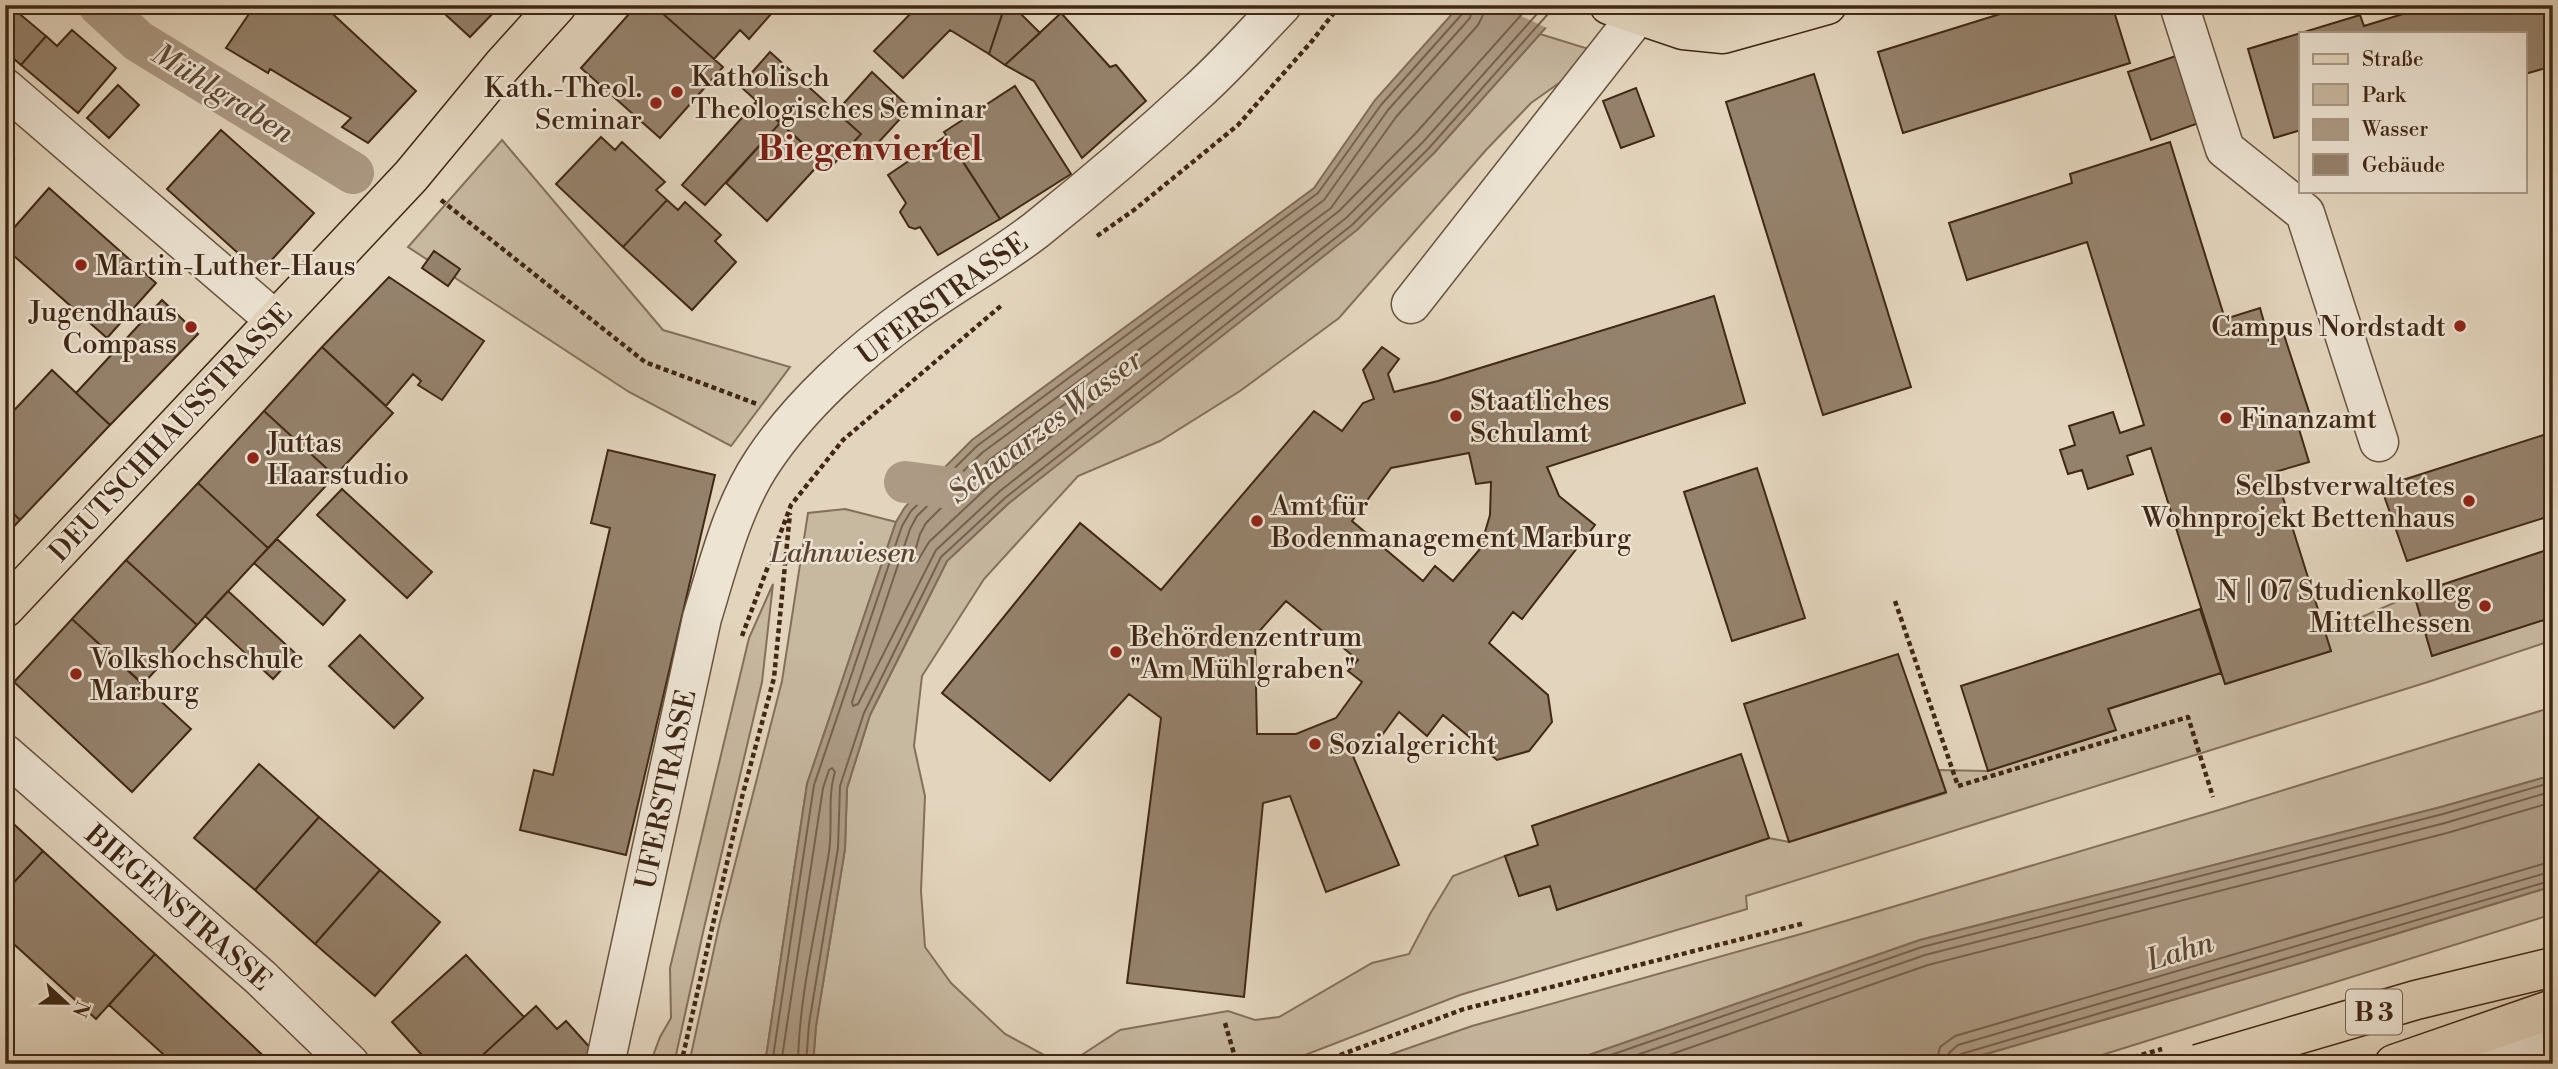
<svg xmlns="http://www.w3.org/2000/svg" width="2558" height="1069" font-family="'Libre Bodoni',serif">
<style>
.green{fill:#c7b8a0;stroke:#84705a;stroke-width:2}
.water{fill:#ac9a84;stroke:#816c58;stroke-width:2}
.pier{fill:#e3d5bd}
.lines{fill:none;stroke-linecap:round;stroke-linejoin:round}
.shore{stroke:#76614c;stroke-width:2}
.canal{stroke:#ac9a84;stroke-width:42}
.building{fill:#95826c;stroke:#402815;stroke-width:2;fill-rule:evenodd}
.minor-casing{stroke:#69533f;stroke-width:41}
.major-casing{stroke:#402815;stroke-width:41}
.highway-casing{stroke:#402815;stroke-width:41}
.path{stroke:#402815;stroke-width:4.5;stroke-dasharray:5 3.5;stroke-linecap:butt}
.minor{stroke:#ede4d4;stroke-width:38}
.major{stroke:#e3d5bd;stroke-width:38}
.highway{stroke:#e3d5bd;stroke-width:38}
.highway-bridge-casing{stroke:#402815;stroke-width:41;stroke-linecap:butt}
.highway-bridge{stroke:#e3d5bd;stroke-width:38}
.poi-dot{fill:#8f2418;stroke:#ede4d4;stroke-width:2.5}
.labels{text-anchor:middle;stroke-width:5;stroke-linejoin:round;paint-order:stroke}
.shield{fill:#ede4d4;stroke:#74604e;stroke-width:2}
.shield-label{font-size:26px;font-weight:bold;fill:#402815}
.poi-label{font-size:28px;fill:#402815;stroke:#ede4d4;text-anchor:start}
.street-label{font-size:28px;fill:#402815;stroke:#ede4d4}
.park-label{font-size:28px;font-style:italic;fill:#5b4531;stroke:#ede4d4}
.water-label{font-size:30px;font-style:italic;fill:#604a36;stroke:#ede4d4}
.district-label{font-size:35px;font-weight:bold;fill:#7a1f14;stroke:#ede4d4}
</style>
<rect width="100%" height="100%" fill="#e3d5bd"/>
<filter id="stains"><feTurbulence type="fractalNoise" baseFrequency=".00286" numOctaves="4"/><feColorMatrix values="0 0 0 0 .2 0 0 0 0 .09 0 0 0 0 .02 0 0 0 .5 -.17"/></filter>
<radialGradient id="worn" r=".72"><stop offset=".6" stop-color="#630" stop-opacity="0"/><stop offset="1" stop-color="#630" stop-opacity=".3"/></radialGradient>
<path class="green" d="M1540,34L1592,50L1583,66L1531,103L1486,150L1339,318L1240,391L1160,441L1078,476L984,579L922,676L914,746L925,796L921,891L925,947L951,983L1005,1034L1044,1055L1080,1056L1120,1030L1228,1011L1255,1020L1279,1017L1372,963L1409,954L1430,914L1453,876L1505,856L1519,896L1550,886L1557,909L1769,838L1789,842L1946,793L1939,770L1988,771L2115,730L2109,709L2221,673L2226,684L2331,651L2325,633L2414,594L2432,656L2553,617V640L2431,681L1746,896L1747,909L1460,995L1282,1064H813L816,1026L845,849L847,788L870,715L947,561L1009,503L1434,153Z
M502,140L663,330L790,367L731,446L629,392L408,247Z
M845,509L896,522L807,784L765,1064H689L719,926L782,681L808,513Z
M773,584L762,682L704,928L674,1064H650L660,1037L671,1018L670,968L749,638Z
M2553,707V775L2441,807L1920,940L1563,1064H1363L1472,1026L1808,932L2219,810Z
M2553,886V914L2073,1064H1952L2300,963Z"/>
<path class="water" d="M1460,5H1566L1434,153L1357,230L1009,503L947,561L870,715L847,788L845,849L816,1026L813,1064H765L807,784L896,522L905,507L972,440L1314,188L1375,100Z
M2553,775V886L2300,963L1951,1064H1563L1920,940L2441,807Z"/>
<path class="pier" d="M1498,5H1569L1549,29Z"/>
<g class="lines">
<path class="shore" d="M1473,5L1470,18L1388,110L1324,200L983,452L917,516L910,529L852,702L853,706L858,704L936,550L1000,491L1346,218L1423,142L1545,5
M1484,5L1483,15L1478,25L1396,117L1331,208L989,460L926,523L920,534L912,562H917L929,542L992,483L1339,211L1415,134L1530,5
M772,1064L814,785L902,526L911,511L977,446L1318,193L1381,105L1463,13L1465,5
M781,1064L823,788L829,770L832,768L835,772C827,798 833,825 829,852C818,922 799,993 798,1064
M806,1064L809,1024L838,848L840,786L864,713L941,557L1005,498L1352,225L1429,148L1556,5
M1585,1064L1922,947L2443,814L2553,782
M1611,1064L1925,955L2445,823L2553,791
M1643,1064L1928,965L2447,833L2553,802
M1936,1064L1940,1047L1955,1036L2553,861
M1946,1064L1949,1053L1958,1045L2553,871
M1955,1064L1956,1057L1961,1054L2553,880"/>
<path class="canal" d="M99,5L138,41L353,173
M905,482L950,488"/>
</g>
<path class="building" d="M9,5L46,36L21,65L5,51V10Z
M255,5H323L416,91L368,143L342,127L351,118L270,69L268,73L226,48Z
M435,5H501L470,37Z
M637,5H653L723,67L660,138L581,68Z
M653,5H779L749,39L740,30L714,59Z
M919,5H1005L989,54L950,30L903,78L874,51Z
M2029,5H2112L2130,63L1903,133L1878,52Z
M2432,5H2553V66L2525,74V33H2301V130L2274,138L2248,49L2360,15L2364,26Z
M1005,6L1017,10L1040,33L1005,65L989,54Z
M1061,13L1110,67L1116,65L1146,101L1082,158L1034,81L1005,65Z
M72,30L116,68L78,113L21,65L46,36L57,46Z
M770,52L861,134L830,168L740,86Z
M2176,56L2199,123L2151,140L2128,72Z
M872,72L910,108L865,157L851,145L861,134L836,112Z
M1814,74L1911,387L1823,415L1726,102Z
M118,85L139,105L109,138L87,118Z
M1015,86L1071,174L1000,219L944,132Z
M1636,88L1654,136L1621,148L1603,101Z
M756,102L780,123L705,205L682,185Z
M780,123L822,161L767,221L726,183Z
M221,130L314,213L260,273L167,189Z
M946,136L1000,219L938,255L920,227L915,229L909,227L900,212L906,203L888,175Z
M601,137L615,150L622,142L665,182L656,190L667,200L623,247L556,184Z
M2170,142L2225,319L2260,308L2269,340L2284,335L2313,424L2299,429L2309,462L2275,472L2331,651L2225,684L2151,448L2127,456L2133,474L2088,489L2082,470L2068,474L2060,450L2075,445L2069,426L2113,412L2120,433L2144,425L2087,242L1967,280L1949,223L2072,183L2070,174Z
M5,151L14,159L5,169Z
M49,188L156,283L107,338L5,248V238Z
M667,200L678,210L685,202L721,235L715,241L736,262L692,310L623,247Z
M434,251L460,269L448,286L422,268Z
M389,277L484,341L442,400L418,385L421,381L413,374L386,406L322,347Z
M1714,296L1745,403L1547,467L1559,496L1595,525L1522,619L1513,612L1489,643L1548,695L1552,722L1529,751L1497,760L1443,715L1427,736L1399,712L1380,738L1353,756L1399,865L1326,892L1290,796L1263,803L1244,997L1127,983L1161,718L1129,694L1050,781L942,693L1080,523L1161,590L1314,411L1342,431L1363,403L1374,399L1363,370L1382,347L1399,359L1388,374L1394,392L1438,381ZM1469,453L1476,484L1491,482L1490,515L1480,549L1453,581L1435,566L1423,581L1352,521L1391,468ZM1286,601L1358,660L1348,671L1362,682L1336,718L1296,734H1257L1255,636Z
M162,300L198,334L110,425L76,393Z
M322,347L393,413L335,476L264,411Z
M52,370L110,425L20,520L5,505V420Z
M264,411L335,476L268,548L198,483Z
M2553,432V515L2407,561L2381,487Z
M608,450L715,475L626,855L520,830L534,770L553,775L610,528L591,523Z
M1757,468L1805,618L1732,641L1684,492Z
M198,483L268,548L197,625L126,560Z
M342,489L432,572L407,598L317,515Z
M5,505L20,520L5,536Z
M277,539L345,600L323,625L254,563Z
M2553,548V617L2432,656L2414,594Z
M126,560L197,625L143,684L72,619Z
M228,591L296,654L273,679L205,616Z
M2200,609L2221,673L2108,709L2116,730L1988,771L1961,686Z
M72,619L191,729L132,792L14,682Z
M360,635L423,698L394,728L329,666Z
M1898,654L1946,792L1789,842L1744,704Z
M1741,754L1769,838L1557,910L1550,886L1519,896L1505,856L1538,845L1532,826Z
M259,764L319,817L255,890L194,838Z
M5,816L43,851L5,892Z
M319,817L380,870L315,944L255,890Z
M43,851L155,954L96,1019L5,936V892Z
M380,870L440,922L375,996L315,944Z
M155,954L272,1064H174L109,1005Z
M466,955L524,1017L473,1064H430L392,1022Z
M536,1006L557,1029L566,1021L594,1052L589,1064H473Z"/>
<g class="lines">
<g class="minor-casing">
<path id="minor" d="M2179,5L2225,149L2305,213L2379,442
M5,88L275,320
M1411,304L1637,16
M5,754L260,977L350,1064
M605,1064L702,618C718,566 732,507 763,461C800,405 859,352 913,313C953,284 997,260 1036,230C1091,186 1145,140 1197,92C1227,65 1254,34 1282,5
M2488,1064L2553,1041"/>
</g>
<g class="major-casing">
<path id="major" d="M1609,5L1683,30L1723,34L1827,5
M5,608L411,176L502,66L557,5"/>
</g>
<g class="highway-casing">
<path id="highway" d="M2394,1064L2553,1009"/>
</g>
<path class="path" d="M441,200L645,362L757,404
M1097,236L1134,210L1238,125L1312,41L1340,5
M1895,601L1958,786L2188,717L2213,797
M742,636L791,505L843,440L1002,305
M1225,1023L1237,1064
M681,1064L742,797L774,678L790,513
M1316,1064L1464,1009L1805,923
M2109,1064L2162,1049"/>
<use href="#minor" class="minor"/>
<use href="#major" class="major"/>
<use href="#highway" class="highway"/>
<g class="highway-bridge-casing">
<path id="highway-bridge" d="M2198,1064L2416,1000L2553,967"/>
</g>
<use href="#highway-bridge" class="highway-bridge"/>
</g>
<g class="poi-dot">
<circle cx="677" cy="92" r="7"/>
<circle cx="656" cy="103" r="7"/>
<circle cx="81" cy="265" r="7"/>
<circle cx="2460" cy="326" r="7"/>
<circle cx="191" cy="327" r="7"/>
<circle cx="1456" cy="416" r="7"/>
<circle cx="2226" cy="418" r="7"/>
<circle cx="253" cy="458" r="7"/>
<circle cx="2469" cy="501" r="7"/>
<circle cx="1257" cy="521" r="7"/>
<circle cx="2485" cy="606" r="7"/>
<circle cx="1116" cy="652" r="7"/>
<circle cx="76" cy="674" r="7"/>
<circle cx="1315" cy="744" r="7"/>
</g>
<g class="labels">
<rect class="shield" x="2346" y="989.5" width="56" height="45" rx="5"/>
<g class="shield-label">
<text x="2374" y="1021">B 3</text>
</g>
<g class="poi-label">
<text x="691" y="86">Katholisch<tspan x="691" dy="32">Theologisches Seminar</tspan></text>
<text x="642" y="97" text-anchor="end">Kath.-Theol.<tspan x="642" dy="32">Seminar</tspan></text>
<text x="95" y="275">Martin-Luther-Haus</text>
<text x="177" y="321" text-anchor="end">Jugendhaus<tspan x="177" dy="32">Compass</tspan></text>
<text x="2446" y="336" text-anchor="end">Campus Nordstadt</text>
<text x="1470" y="410">Staatliches<tspan x="1470" dy="32">Schulamt</tspan></text>
<text x="2240" y="428">Finanzamt</text>
<text x="267" y="452">Juttas<tspan x="267" dy="32">Haarstudio</tspan></text>
<text x="2455" y="495" text-anchor="end">Selbstverwaltetes<tspan x="2455" dy="32">Wohnprojekt Bettenhaus</tspan></text>
<text x="1271" y="515">Amt für<tspan x="1271" dy="32">Bodenmanagement Marburg</tspan></text>
<text x="2471" y="600" text-anchor="end">N | 07 Studienkolleg<tspan x="2471" dy="32">Mittelhessen</tspan></text>
<text x="1130" y="646">Behördenzentrum<tspan x="1130" dy="32">"Am Mühlgraben"</tspan></text>
<text x="90" y="668">Volkshochschule<tspan x="90" dy="32">Marburg</tspan></text>
<text x="1329" y="754">Sozialgericht</text>
</g>
<g class="street-label">
<text transform="translate(942 298) rotate(-36)" y="10">UFERSTRASSE</text>
<text transform="translate(170 432) rotate(-47)" y="10">DEUTSCHHAUSSTRASSE</text>
<text transform="translate(665 789) rotate(-78)" y="10">UFERSTRASSE</text>
<text transform="translate(179 907) rotate(41)" y="10">BIEGENSTRASSE</text>
</g>
<g class="park-label">
<text x="843" y="562">Lahnwiesen</text>
</g>
<g class="water-label">
<text transform="translate(223 93) rotate(32)" y="10">Mühlgraben</text>
<text transform="translate(1045 426) rotate(-37)" y="10">Schwarzes Wasser</text>
<text transform="translate(2180 951) rotate(-17)" y="10">Lahn</text>
</g>
<g class="district-label">
<text x="870" y="160">Biegenviertel</text>
</g>
</g>
<rect width="2558" height="1069" fill="none" stroke="#e3d5bd" stroke-width="28"/>
<rect x="7" y="7" width="2544" height="1055" fill="none" stroke="#402815" stroke-width="3.5"/>
<rect x="14" y="14" width="2530" height="1041" fill="none" stroke="#402815" stroke-width="2"/>
<rect x="2299" y="32" width="228" height="161" fill="#ede4d4" stroke="#a89988" stroke-width="2"/>
<rect x="2313" y="54" width="35" height="10" fill="#e3d5bd" stroke="#a89988" stroke-width="2"/>
<text x="2362" y="66" font-size="21" fill="#402815">Straße</text>
<rect x="2313" y="84" width="35" height="21" fill="#c7b8a0" stroke="#a89988" stroke-width="2"/>
<text x="2362" y="102" font-size="21" fill="#402815">Park</text>
<rect x="2313" y="119" width="35" height="21" fill="#ac9a84" stroke="#a89988" stroke-width="2"/>
<text x="2362" y="136" font-size="21" fill="#402815">Wasser</text>
<rect x="2313" y="154" width="35" height="21" fill="#95826c" stroke="#a89988" stroke-width="2"/>
<text x="2362" y="172" font-size="21" fill="#402815">Gebäude</text>
<g transform="translate(66 1003) rotate(112)" stroke="#ede4d4" stroke-width="5" paint-order="stroke">
<path d="M0-5L12 26L0 18L-12 26Z" fill="#402815"/>
<text y="-10" font-size="19" font-weight="bold" text-anchor="middle" fill="#402815">N</text>
</g>
<rect width="100%" height="100%" filter="url(#stains)"/>
<rect width="100%" height="100%" fill="url(#worn)"/>
</svg>
